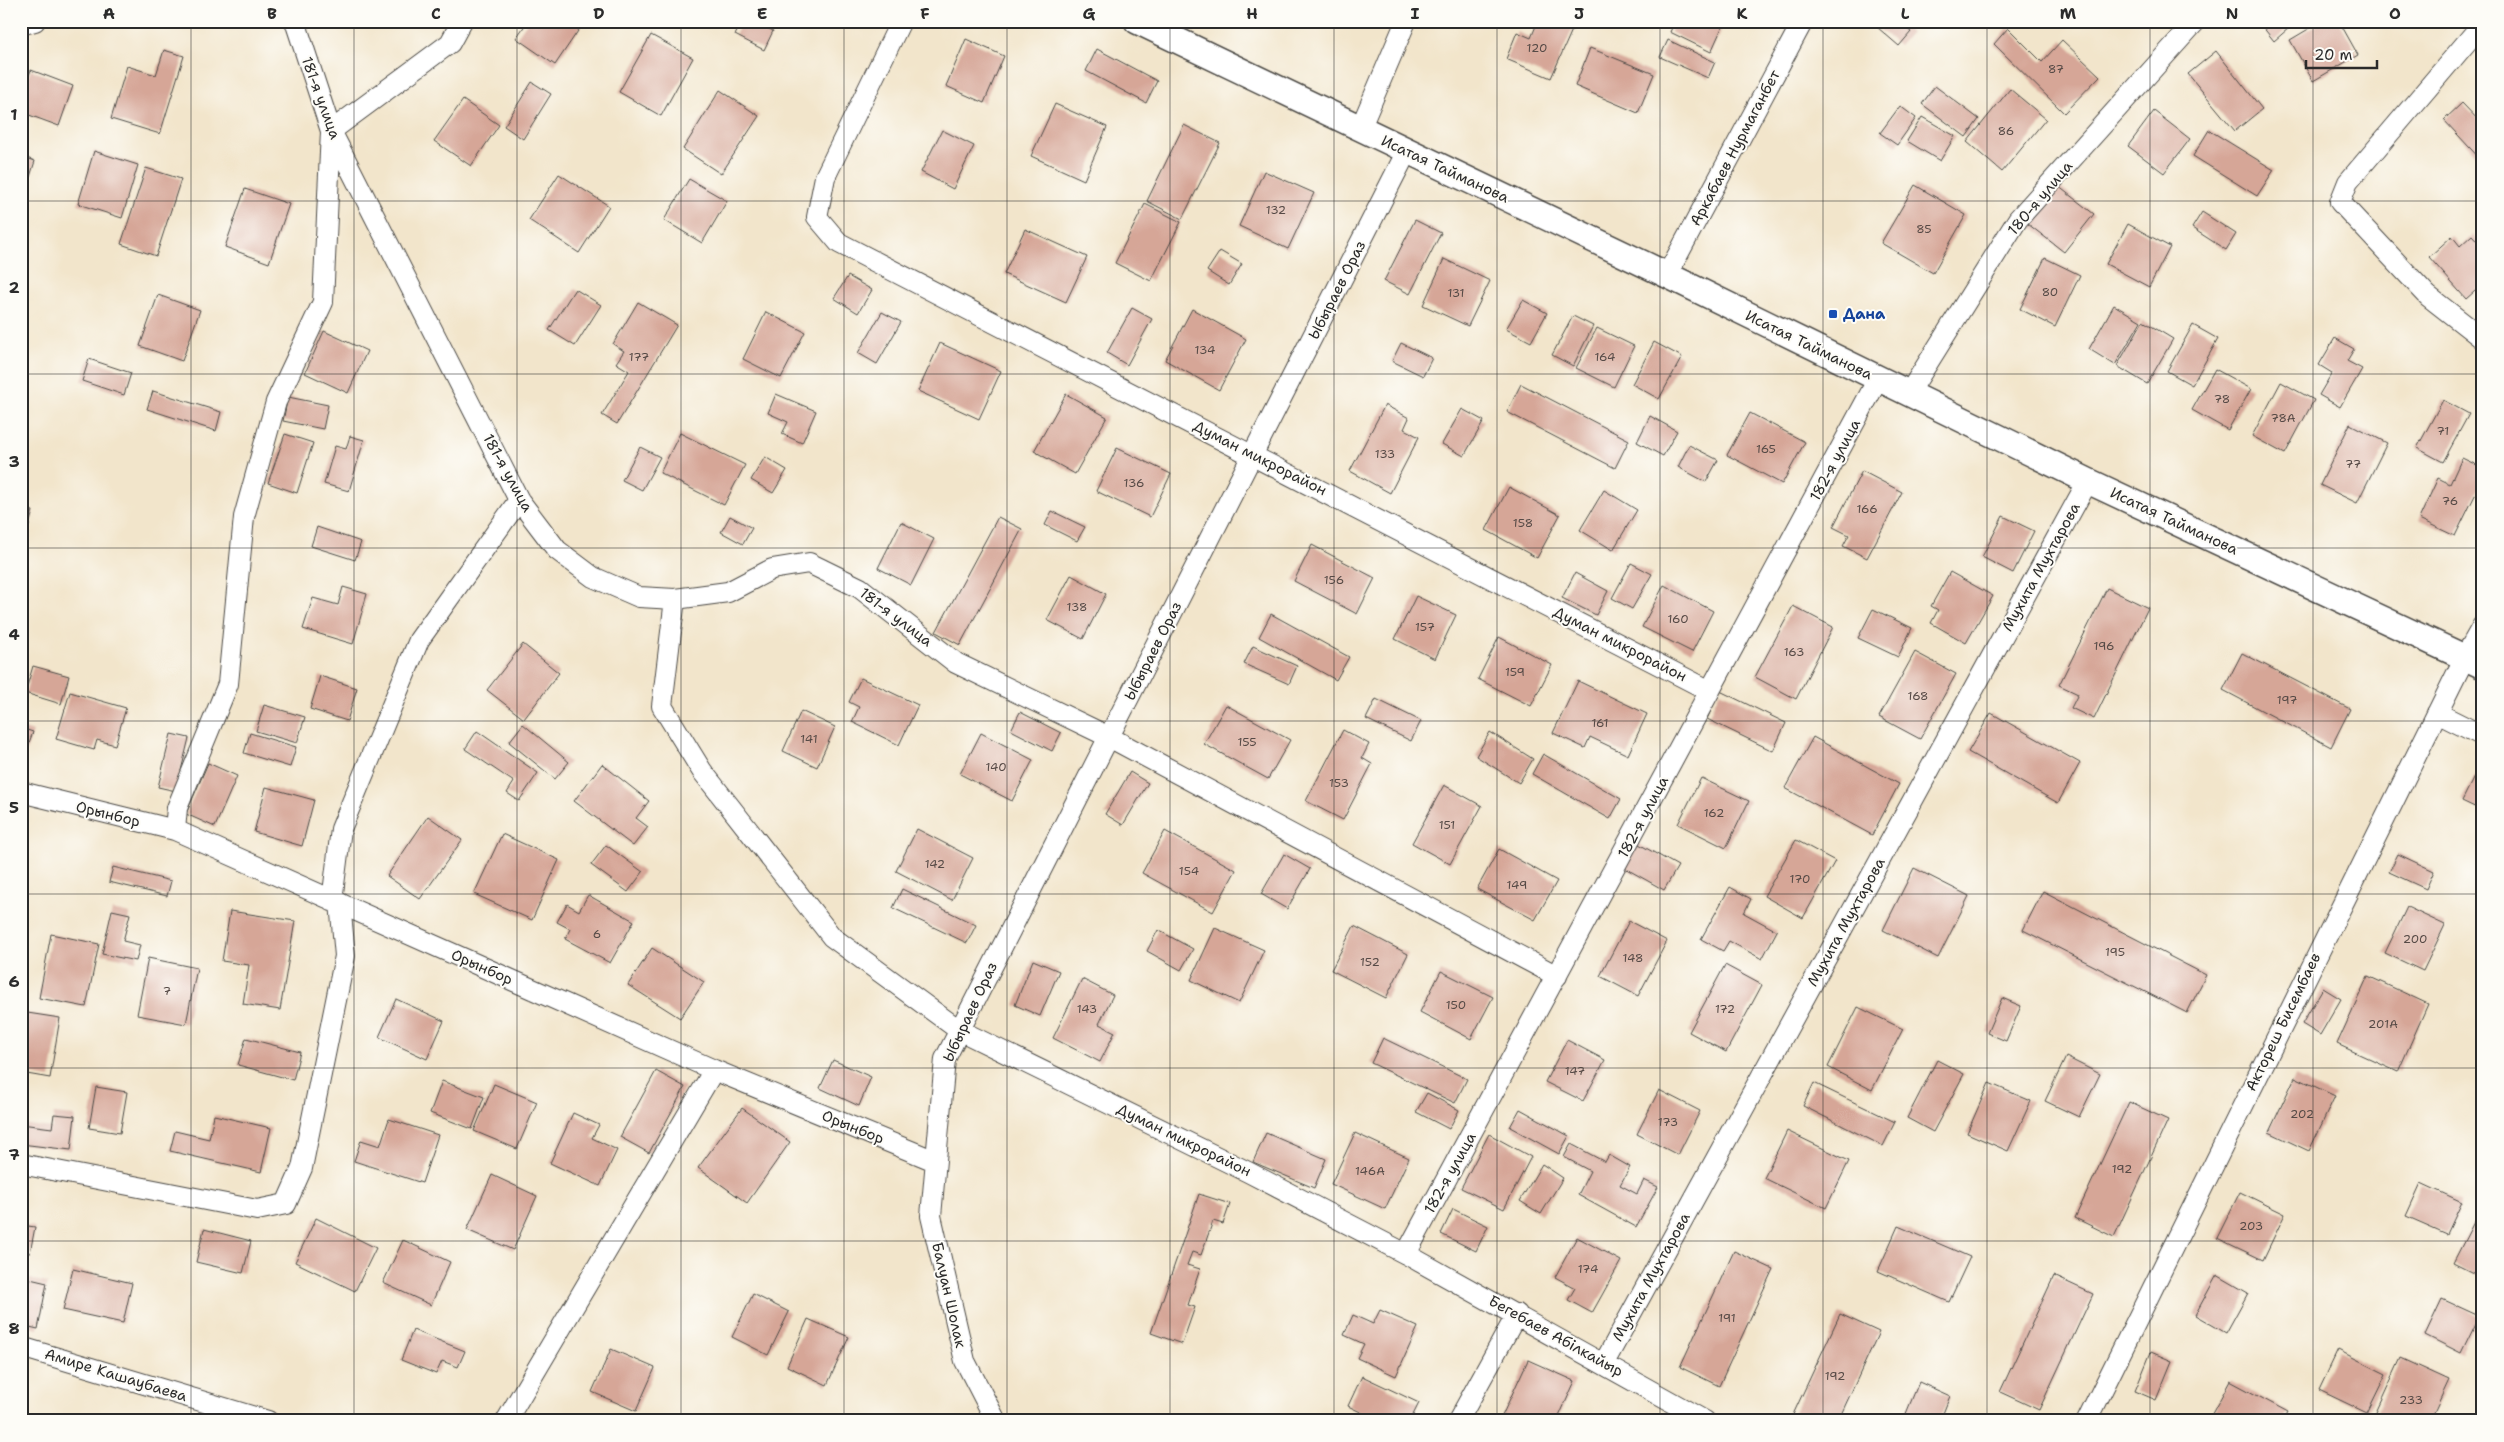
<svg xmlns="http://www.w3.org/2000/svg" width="2504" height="1442" font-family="'Shantell Sans',sans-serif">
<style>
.building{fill:#d6a697}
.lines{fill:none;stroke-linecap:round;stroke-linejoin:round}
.minor-casing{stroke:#494743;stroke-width:22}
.tertiary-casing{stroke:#494743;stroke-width:28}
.minor{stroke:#fff;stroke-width:20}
.tertiary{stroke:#fff;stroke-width:25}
.grid{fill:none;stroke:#2b2b2b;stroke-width:1;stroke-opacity:0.55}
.transit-dot{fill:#1a4fb4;stroke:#fdfcf7;stroke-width:2}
.labels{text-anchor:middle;stroke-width:4;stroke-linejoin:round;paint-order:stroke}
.number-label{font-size:12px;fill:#564a46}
.street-label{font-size:15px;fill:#2b2b2b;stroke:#fdfcf7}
.transit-label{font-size:15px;font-weight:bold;fill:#164399;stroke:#fdfcf7;text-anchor:start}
.neatline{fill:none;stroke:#2b2b2b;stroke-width:2}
.grid-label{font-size:16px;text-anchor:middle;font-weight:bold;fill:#2b2b2b}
</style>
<rect width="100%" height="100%" fill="#fdfcf7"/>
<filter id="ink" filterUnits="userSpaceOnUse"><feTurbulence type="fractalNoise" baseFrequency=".02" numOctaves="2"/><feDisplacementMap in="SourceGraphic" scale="10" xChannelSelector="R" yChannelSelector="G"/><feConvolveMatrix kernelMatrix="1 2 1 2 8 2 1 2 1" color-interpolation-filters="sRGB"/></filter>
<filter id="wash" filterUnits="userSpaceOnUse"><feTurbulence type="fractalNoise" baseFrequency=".0096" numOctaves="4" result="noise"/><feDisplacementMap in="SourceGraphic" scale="20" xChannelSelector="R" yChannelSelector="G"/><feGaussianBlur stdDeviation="1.12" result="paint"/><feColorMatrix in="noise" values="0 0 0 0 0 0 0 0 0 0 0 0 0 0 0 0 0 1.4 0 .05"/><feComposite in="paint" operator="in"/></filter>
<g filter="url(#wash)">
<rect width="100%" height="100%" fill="#f2e5cb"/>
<g id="blocks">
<path class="building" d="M528,21H576L582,25L555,65L516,38Z
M743,21H754L773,31L764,50L735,35Z
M1538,21H1576L1551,78L1506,59L1517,32L1531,38Z
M1675,21H1725L1711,52L1670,32Z
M1870,21H1898L1911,32L1899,46Z
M2258,21H2297L2274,41Z
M2322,21H2339L2358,55L2313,81L2290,40Z
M2008,28L2042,62L2062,40L2100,76L2064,113L1994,44Z
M651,35L693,58L661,116L619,92Z
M966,39L1004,56L984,103L946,86Z
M1668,40L1715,62L1708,78L1660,57Z
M1590,48L1654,74L1638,113L1575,86Z
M1097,49L1157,81L1146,103L1086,71Z
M164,50L184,56L160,134L111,119L127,66L156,75Z
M2216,51L2262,109L2235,131L2188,74Z
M31,70L73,86L59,126L21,112V97Z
M532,82L551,94L523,139L504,126Z
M1935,86L1979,119L1966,137L1922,104Z
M2010,89L2046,119L2002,172L1967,142Z
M720,90L759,116L721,174L683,149Z
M463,100L499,125L471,166L434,141Z
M2462,103L2483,125V162L2444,120Z
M1055,104L1107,127L1084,180L1031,156Z
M1900,106L1916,118L1897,145L1880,133Z
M2154,111L2190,139L2164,173L2128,146Z
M1922,117L1955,136L1940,161L1907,141Z
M1184,125L1220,143L1182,219L1147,201Z
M942,130L974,146L953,189L921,172Z
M2209,130L2274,170L2257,196L2193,156Z
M94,151L138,165L122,218L78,204Z
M21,156L35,161L22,202L21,201Z
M146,168L181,179L156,256L121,244Z
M1264,171L1314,193L1288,249L1239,226Z
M559,174L609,206L579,253L529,220Z
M689,179L727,201L702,243L664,220Z
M1915,185L1966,215L1933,273L1881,243Z
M2058,186L2094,214L2064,252L2028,224Z
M245,189L289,204L269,263L225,247Z
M1145,204L1181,222L1151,281L1115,263Z
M2202,212L2236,234L2226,250L2192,228Z
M1415,220L1441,233L1410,294L1384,281Z
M2128,224L2170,247L2149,287L2106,264Z
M1025,229L1087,257L1066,302L1004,274Z
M2472,235L2483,247V284L2466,299L2429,257L2452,236L2460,246Z
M1220,251L1242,264L1229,285L1207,271Z
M2045,258L2080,275L2055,327L2020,309Z
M1444,259L1490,281L1468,326L1423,305Z
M848,276L872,290L858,313L834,298Z
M575,289L601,305L575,346L549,330Z
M158,295L200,310L182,361L140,346Z
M1523,300L1547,313L1531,342L1506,329Z
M638,302L677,325L617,424L602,415L629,371L616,363L624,351L613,344Z
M2114,305L2141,321L2115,365L2089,349Z
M1132,308L1152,319L1127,365L1107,353Z
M1192,309L1246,339L1219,390L1165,360Z
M766,312L805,332L781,378L743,359Z
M882,312L901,322L877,364L858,353Z
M1573,316L1593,326L1573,366L1552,355Z
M2143,321L2173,339L2147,384L2117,366Z
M2193,325L2218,339L2192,385L2167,371Z
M1597,328L1634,346L1614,387L1576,368Z
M324,331L367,351L348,393L305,373Z
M2335,338L2354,349L2347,361L2362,369L2340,407L2319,395L2332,373L2319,365Z
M1654,342L1682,357L1659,399L1632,384Z
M940,343L1001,371L979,419L918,391Z
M1401,343L1432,358L1423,376L1392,361Z
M89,359L131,373L124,395L82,381Z
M2215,369L2251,389L2228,430L2192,410Z
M2281,382L2314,400L2285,454L2252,436Z
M1521,384L1629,440L1615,468L1507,412Z
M153,391L221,412L216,431L147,409Z
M776,394L816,411L802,443L782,434L788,422L768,413Z
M1066,394L1107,417L1075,474L1034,451Z
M288,397L328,405L323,429L283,421Z
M2443,400L2469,414L2443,462L2417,448Z
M1385,405L1409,418L1404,429L1419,437L1390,493L1350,471Z
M1462,409L1484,421L1464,456L1442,444Z
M1750,413L1805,442L1782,484L1727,455Z
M1650,416L1677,431L1663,456L1637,442Z
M2350,424L2387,443L2357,503L2320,485Z
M680,433L745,465L724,505L660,473Z
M285,434L313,443L297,493L268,483Z
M350,436L364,440L349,491L324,484L335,446L346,449Z
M1689,445L1718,460L1706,482L1678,467Z
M640,447L660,457L642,490L622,480Z
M1117,448L1171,474L1150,517L1096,491Z
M765,457L787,470L773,493L751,480Z
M2462,458L2483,468V479L2455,536L2419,519L2438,478L2450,484Z
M1862,471L1902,492L1867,558L1843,546L1849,535L1833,527Z
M1509,487L1560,515L1537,558L1486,530Z
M1604,490L1637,510L1613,550L1580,530Z
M21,508L33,511L22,551H21Z
M1052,511L1085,527L1077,541L1045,525Z
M730,516L752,528L743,544L721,532Z
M2003,516L2034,531L2013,573L1982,557Z
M998,517L1022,529L960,645L936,632Z
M901,522L934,539L911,585L878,568Z
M317,527L361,542L355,560L311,546Z
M1312,545L1375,578L1357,614L1294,581Z
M1631,563L1652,574L1632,609L1612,598Z
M1950,572L1993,596L1966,643L1931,623L1938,610L1931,606Z
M1575,573L1608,591L1596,615L1562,598Z
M1071,575L1106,594L1083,639L1047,620Z
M1664,585L1713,611L1692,652L1642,627Z
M343,587L367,594L353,644L303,629L313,598L338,605Z
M2107,588L2148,608L2094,719L2071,708L2078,694L2059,685Z
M1416,596L1456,615L1435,659L1395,639Z
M1793,606L1833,627L1796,699L1755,677Z
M1873,609L1912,628L1898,657L1858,638Z
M1271,614L1349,657L1336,680L1259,637Z
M1499,637L1552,665L1531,706L1478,679Z
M523,644L559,673L524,719L487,690Z
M1253,646L1297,666L1289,684L1244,664Z
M1915,652L1956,674L1920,739L1879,717Z
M2242,653L2350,709L2331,747L2223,690Z
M33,666L69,676L61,704L25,693Z
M320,676L357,688L347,721L310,709Z
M861,678L918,705L899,745L852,722L859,707L849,702Z
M1578,681L1647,714L1628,755L1590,737L1585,748L1553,733Z
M1720,691L1786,723L1773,751L1707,719Z
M70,692L126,708L115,745L97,740L94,750L56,739Z
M1376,699L1421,721L1411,741L1366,719Z
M264,705L305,717L297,743L256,731Z
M1226,705L1290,740L1268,779L1204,744Z
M801,711L835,727L817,767L783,751Z
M1020,712L1061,733L1052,751L1011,730Z
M1991,713L2080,763L2058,803L1968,752Z
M523,724L569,762L555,779L509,742Z
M21,728L33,732L21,764Z
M1343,730L1369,744L1362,758L1372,764L1343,820L1306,801Z
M477,731L538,773L519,801L507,793L514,782L465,749Z
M1490,732L1533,759L1519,783L1476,756Z
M250,733L296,747L290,767L244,753Z
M981,733L1033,760L1012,801L960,774Z
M171,734L189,738L176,791L158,787Z
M1813,737L1899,784L1872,835L1785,788Z
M1543,754L1621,799L1610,819L1532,774Z
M208,763L237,776L215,827L186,814Z
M2481,763H2483V811L2462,801Z
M602,764L649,801L636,818L648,827L633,846L574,801Z
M1130,772L1148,783L1123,825L1105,814Z
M1701,778L1749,801L1726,848L1678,824Z
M1444,785L1482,806L1450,864L1412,843Z
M266,787L314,800L302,846L254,832Z
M428,816L462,840L420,899L387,876Z
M917,829L973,858L952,900L896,871Z
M1165,831L1236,870L1213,912L1142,873Z
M502,834L559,860L532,920L474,894Z
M1796,840L1835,861L1803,918L1764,896Z
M1637,843L1678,866L1664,890L1623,867Z
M606,845L643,872L628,892L591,865Z
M1499,849L1557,881L1535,920L1477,889Z
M1284,854L1310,869L1287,909L1261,894Z
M2398,854L2434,871L2426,889L2389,872Z
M113,867L171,881L167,896L109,882Z
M1914,868L1969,896L1938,958L1883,930Z
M1730,887L1751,899L1744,913L1777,931L1762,959L1729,941L1723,951L1701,939Z
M902,889L976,925L967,943L893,908Z
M2043,891L2206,975L2187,1013L2023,930Z
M588,895L634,921L610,963L565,939L570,929L557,922L567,904L579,911Z
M2407,907L2445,925L2423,971L2385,953Z
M112,910L130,914L123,941L140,945L136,961L102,954Z
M230,911L295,921L280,1010L243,1004L249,965L222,961Z
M1629,921L1667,941L1638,996L1600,976Z
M1354,926L1408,954L1386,998L1331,970Z
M1215,928L1264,950L1239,1003L1191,980Z
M1158,930L1193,949L1181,970L1147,951Z
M51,934L99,944L86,1007L39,998Z
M652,948L704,982L680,1018L628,985Z
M148,958L197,968L186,1024L137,1015Z
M1033,960L1059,971L1040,1016L1015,1005Z
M1725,965L1762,985L1726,1052L1689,1032Z
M1441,971L1493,997L1471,1039L1420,1012Z
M2368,976L2428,1004L2398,1072L2337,1044Z
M1082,979L1113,995L1099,1024L1115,1032L1100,1062L1053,1038Z
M2323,988L2341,999L2320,1035L2302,1024Z
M2002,998L2021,1006L2006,1041L1987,1033Z
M396,999L444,1021L427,1059L379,1037Z
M1858,1007L1903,1029L1872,1090L1828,1067Z
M21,1012L60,1018L50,1078L21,1073Z
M246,1038L300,1052L293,1080L238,1065Z
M1383,1038L1467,1079L1455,1103L1371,1063Z
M1567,1040L1605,1060L1583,1101L1545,1082Z
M2066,1057L2100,1074L2079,1117L2045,1101Z
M833,1060L871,1077L859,1106L820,1088Z
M1937,1060L1964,1074L1933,1132L1907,1118Z
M656,1071L685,1087L649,1153L620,1137Z
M2295,1077L2335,1096L2309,1151L2269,1132Z
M442,1081L484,1097L472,1129L430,1113Z
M1814,1083L1895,1122L1883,1146L1803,1106Z
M1989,1083L2031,1101L2008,1151L1967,1133Z
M494,1084L537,1102L517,1149L474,1131Z
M96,1087L127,1092L120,1133L89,1128Z
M1659,1090L1700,1111L1678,1155L1637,1134Z
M1427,1093L1459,1110L1449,1129L1416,1112Z
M2129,1102L2168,1120L2114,1237L2075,1218Z
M742,1108L790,1142L747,1203L698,1168Z
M1520,1109L1569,1136L1559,1154L1510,1127Z
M573,1113L599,1125L592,1138L617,1150L600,1186L550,1163Z
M54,1114L75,1116L71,1150L21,1144V1124L52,1128Z
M214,1115L271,1128L261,1172L170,1151L175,1131L209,1139Z
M389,1119L438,1135L422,1183L354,1161L361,1140L380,1146Z
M1787,1131L1849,1161L1826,1208L1764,1178Z
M1266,1133L1326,1159L1314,1188L1253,1162Z
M1355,1133L1409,1158L1385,1209L1331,1184Z
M1489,1134L1531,1157L1504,1209L1461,1188Z
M1571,1144L1605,1162L1609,1155L1630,1167L1620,1185L1637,1194L1644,1180L1658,1187L1636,1227L1578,1195L1590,1171L1564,1157Z
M1542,1164L1563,1178L1541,1214L1520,1201Z
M492,1175L537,1196L513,1250L467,1230Z
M2421,1183L2462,1202L2447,1234L2406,1216Z
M2240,1192L2285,1214L2263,1260L2217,1238Z
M1199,1194L1230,1204L1223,1224L1213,1221L1201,1255L1192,1252L1187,1265L1200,1269L1188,1305L1195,1307L1182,1344L1151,1333Z
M1453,1209L1488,1226L1476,1251L1441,1234Z
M316,1218L376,1248L355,1291L295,1262Z
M2475,1220L2483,1223V1278L2453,1263Z
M21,1225L35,1227L30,1253L21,1252Z
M1898,1226L1970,1257L1949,1302L1878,1271Z
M204,1229L251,1241L243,1273L196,1262Z
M1577,1237L1621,1261L1592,1313L1568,1300L1575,1288L1555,1277Z
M403,1240L450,1262L431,1305L383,1283Z
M1734,1251L1773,1269L1719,1386L1680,1367Z
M73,1269L132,1283L123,1323L63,1310Z
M2217,1275L2248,1293L2226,1333L2195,1315Z
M2054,1276L2093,1294L2039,1410L2000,1392Z
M30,1279L47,1283L38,1329L21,1325Z
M753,1294L789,1312L768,1355L732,1337Z
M2442,1299L2479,1316L2461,1353L2425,1335Z
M1380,1310L1418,1327L1396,1376L1357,1358L1364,1344L1344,1335L1353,1315L1373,1324Z
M1840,1314L1879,1332L1838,1421H1790Z
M808,1319L849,1337L827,1385L787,1366Z
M413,1330L465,1351L458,1367L442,1361L436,1374L401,1360Z
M611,1349L655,1368L636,1411L592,1392Z
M2338,1350L2386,1374L2367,1413L2319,1390Z
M2151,1352L2172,1361L2156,1400L2135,1391Z
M2401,1358L2449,1380L2430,1421H2372Z
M1528,1360L1575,1381L1557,1421H1513L1502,1416Z
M1362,1376L1419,1403L1410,1421H1379L1348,1406Z
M2230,1381L2288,1412L2283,1421H2208Z
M1919,1382L1950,1396L1940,1421H1903Z"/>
</g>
</g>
<g filter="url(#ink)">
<use href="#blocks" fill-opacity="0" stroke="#494743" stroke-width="1"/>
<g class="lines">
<g class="minor-casing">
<path id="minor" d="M295,21L331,131L519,500L557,550L593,577L639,597L675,599L728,592L772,569L809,563L860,588L956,663L1109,737L1557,976
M901,21L825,177L817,217L839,243L1710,691
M2483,23L2348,182L2340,202L2428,296L2483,339
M21,25L35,21
M1360,129L1406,21
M1667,275L1803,21
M1909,393L2018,219L2196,21
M675,599L662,706L702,771L832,937L959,1030L1248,1172L1406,1254L1705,1421
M2437,713L2483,736
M21,792L175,830L714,1070L935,1161
M175,830L177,808L228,684L244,517L276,402L323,302L331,131L450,43L462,21
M332,901L341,829L419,640L519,500
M21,1164L257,1210L286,1204L302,1168L345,956L340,903
M1406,1254L1878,379
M21,1347L268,1421
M1604,1363L2088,481
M506,1421L714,1070
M996,1421L965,1361L931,1216L945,1059L1407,151
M1458,1421L1517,1314
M2087,1421L2465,657L2483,625"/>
</g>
<g class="tertiary-casing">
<path id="tertiary" d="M1137,21L1667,275L2088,481L2483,666"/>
</g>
<use href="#minor" class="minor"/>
<use href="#tertiary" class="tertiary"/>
</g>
</g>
<path class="grid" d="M191,21V1421M354,21V1421M517,21V1421M681,21V1421M844,21V1421M1007,21V1421M1170,21V1421M1334,21V1421M1497,21V1421M1660,21V1421M1823,21V1421M1987,21V1421M2150,21V1421M2313,21V1421M21,201H2483M21,374H2483M21,548H2483M21,721H2483M21,894H2483M21,1068H2483M21,1241H2483"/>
<rect class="transit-dot" x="1828" y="309" width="10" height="10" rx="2.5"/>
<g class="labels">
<g class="number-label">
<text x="1537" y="52">120</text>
<text x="2056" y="73">87</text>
<text x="2006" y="135">86</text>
<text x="1276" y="214">132</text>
<text x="1924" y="233">85</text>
<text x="2050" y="296">80</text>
<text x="1456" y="297">131</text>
<text x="1205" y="354">134</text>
<text x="639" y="361">177</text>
<text x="1605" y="361">164</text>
<text x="2222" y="403">78</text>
<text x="2283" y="422">78А</text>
<text x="2443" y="435">71</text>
<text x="1766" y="453">165</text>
<text x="1385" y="458">133</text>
<text x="2353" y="468">77</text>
<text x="1134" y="487">136</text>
<text x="2450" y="505">76</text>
<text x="1867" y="513">166</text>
<text x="1523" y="527">158</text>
<text x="1334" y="584">156</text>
<text x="1077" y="611">138</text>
<text x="1678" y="623">160</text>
<text x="1425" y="631">157</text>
<text x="2104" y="650">196</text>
<text x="1794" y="656">163</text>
<text x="1515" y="676">159</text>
<text x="1918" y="700">168</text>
<text x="2287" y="704">197</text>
<text x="1600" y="727">161</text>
<text x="809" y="743">141</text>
<text x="1247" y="746">155</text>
<text x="996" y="771">140</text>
<text x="1339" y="787">153</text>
<text x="1714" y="817">162</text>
<text x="1447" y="829">151</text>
<text x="935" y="868">142</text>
<text x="1189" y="875">154</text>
<text x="1800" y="883">170</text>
<text x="1517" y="889">149</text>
<text x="597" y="938">6</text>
<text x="2415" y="943">200</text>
<text x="2115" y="956">195</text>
<text x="1633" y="962">148</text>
<text x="1370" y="966">152</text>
<text x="167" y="995">7</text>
<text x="1456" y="1009">150</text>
<text x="1087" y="1013">143</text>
<text x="1725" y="1013">172</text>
<text x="2383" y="1028">201А</text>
<text x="1575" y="1075">147</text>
<text x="2302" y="1118">202</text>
<text x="1668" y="1126">173</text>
<text x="2122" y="1173">192</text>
<text x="1370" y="1175">146А</text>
<text x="2251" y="1230">203</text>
<text x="1588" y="1273">174</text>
<text x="1727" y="1322">191</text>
<text x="1835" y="1380">192</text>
<text x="2411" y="1404">233</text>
</g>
<g class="street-label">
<text transform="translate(321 98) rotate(70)" y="5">181-я улица</text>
<text transform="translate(1735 148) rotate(-62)" y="5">Аркабаев Нурмаганбет</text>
<text transform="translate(1445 169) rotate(25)" y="5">Исатая Тайманова</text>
<text transform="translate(2040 198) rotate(-50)" y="5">180-я улица</text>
<text transform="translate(1337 290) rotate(-63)" y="5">Ыбыраев Ораз</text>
<text transform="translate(1809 345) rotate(26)" y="5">Исатая Тайманова</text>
<text transform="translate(1260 458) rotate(27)" y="5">Думан микрорайон</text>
<text transform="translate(1835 460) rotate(-62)" y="5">182-я улица</text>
<text transform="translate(508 473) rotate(61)" y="5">181-я улица</text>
<text transform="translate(2174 521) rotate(25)" y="5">Исатая Тайманова</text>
<text transform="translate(2041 567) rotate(-61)" y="5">Мухита Мухтарова</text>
<text transform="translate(896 617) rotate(37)" y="5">181-я улица</text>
<text transform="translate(1620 644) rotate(27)" y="5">Думан микрорайон</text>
<text transform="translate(1153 651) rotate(-63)" y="5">Ыбыраев Ораз</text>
<text transform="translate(108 814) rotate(14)" y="5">Орынбор</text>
<text transform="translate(1643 817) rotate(-62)" y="5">182-я улица</text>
<text transform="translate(1846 922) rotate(-61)" y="5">Мухита Мухтарова</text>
<text transform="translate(482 967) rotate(24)" y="5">Орынбор</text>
<text transform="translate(970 1012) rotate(-65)" y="5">Ыбыраев Ораз</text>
<text transform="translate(2283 1022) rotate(-64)" y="5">Актореш Бисембаев</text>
<text transform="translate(853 1127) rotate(22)" y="5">Орынбор</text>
<text transform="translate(1184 1140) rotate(26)" y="5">Думан микрорайон</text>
<text transform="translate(1450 1173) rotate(-61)" y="5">182-я улица</text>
<text transform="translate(1651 1277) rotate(-61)" y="5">Мухита Мухтарова</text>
<text transform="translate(949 1295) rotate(77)" y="5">Балуан Шолак</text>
<text transform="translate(1556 1336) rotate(29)" y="5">Бегебаев Абілкайыр</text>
<text transform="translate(116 1375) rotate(17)" y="5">Амире Кашаубаева</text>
</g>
<g class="transit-label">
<text x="1843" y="319">Дана</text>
</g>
</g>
<rect width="2504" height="1442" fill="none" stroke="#fdfcf7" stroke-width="55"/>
<path d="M2306 60v8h71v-8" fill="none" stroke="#2b2b2b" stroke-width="2.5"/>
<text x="2314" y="60" font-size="15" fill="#2b2b2b" stroke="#fdfcf7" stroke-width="4" paint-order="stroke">20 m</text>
<rect x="28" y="28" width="2448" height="1386" class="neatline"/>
<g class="grid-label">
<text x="109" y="19">A</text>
<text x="272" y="19">B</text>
<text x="436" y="19">C</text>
<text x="599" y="19">D</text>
<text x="762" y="19">E</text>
<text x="925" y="19">F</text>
<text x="1089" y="19">G</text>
<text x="1252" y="19">H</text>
<text x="1415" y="19">I</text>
<text x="1579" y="19">J</text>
<text x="1742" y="19">K</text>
<text x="1905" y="19">L</text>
<text x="2068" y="19">M</text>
<text x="2232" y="19">N</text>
<text x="2395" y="19">O</text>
<text x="14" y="120">1</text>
<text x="14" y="293">2</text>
<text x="14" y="467">3</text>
<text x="14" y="640">4</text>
<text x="14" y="813">5</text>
<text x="14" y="987">6</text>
<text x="14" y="1160">7</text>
<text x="14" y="1334">8</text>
</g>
</svg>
